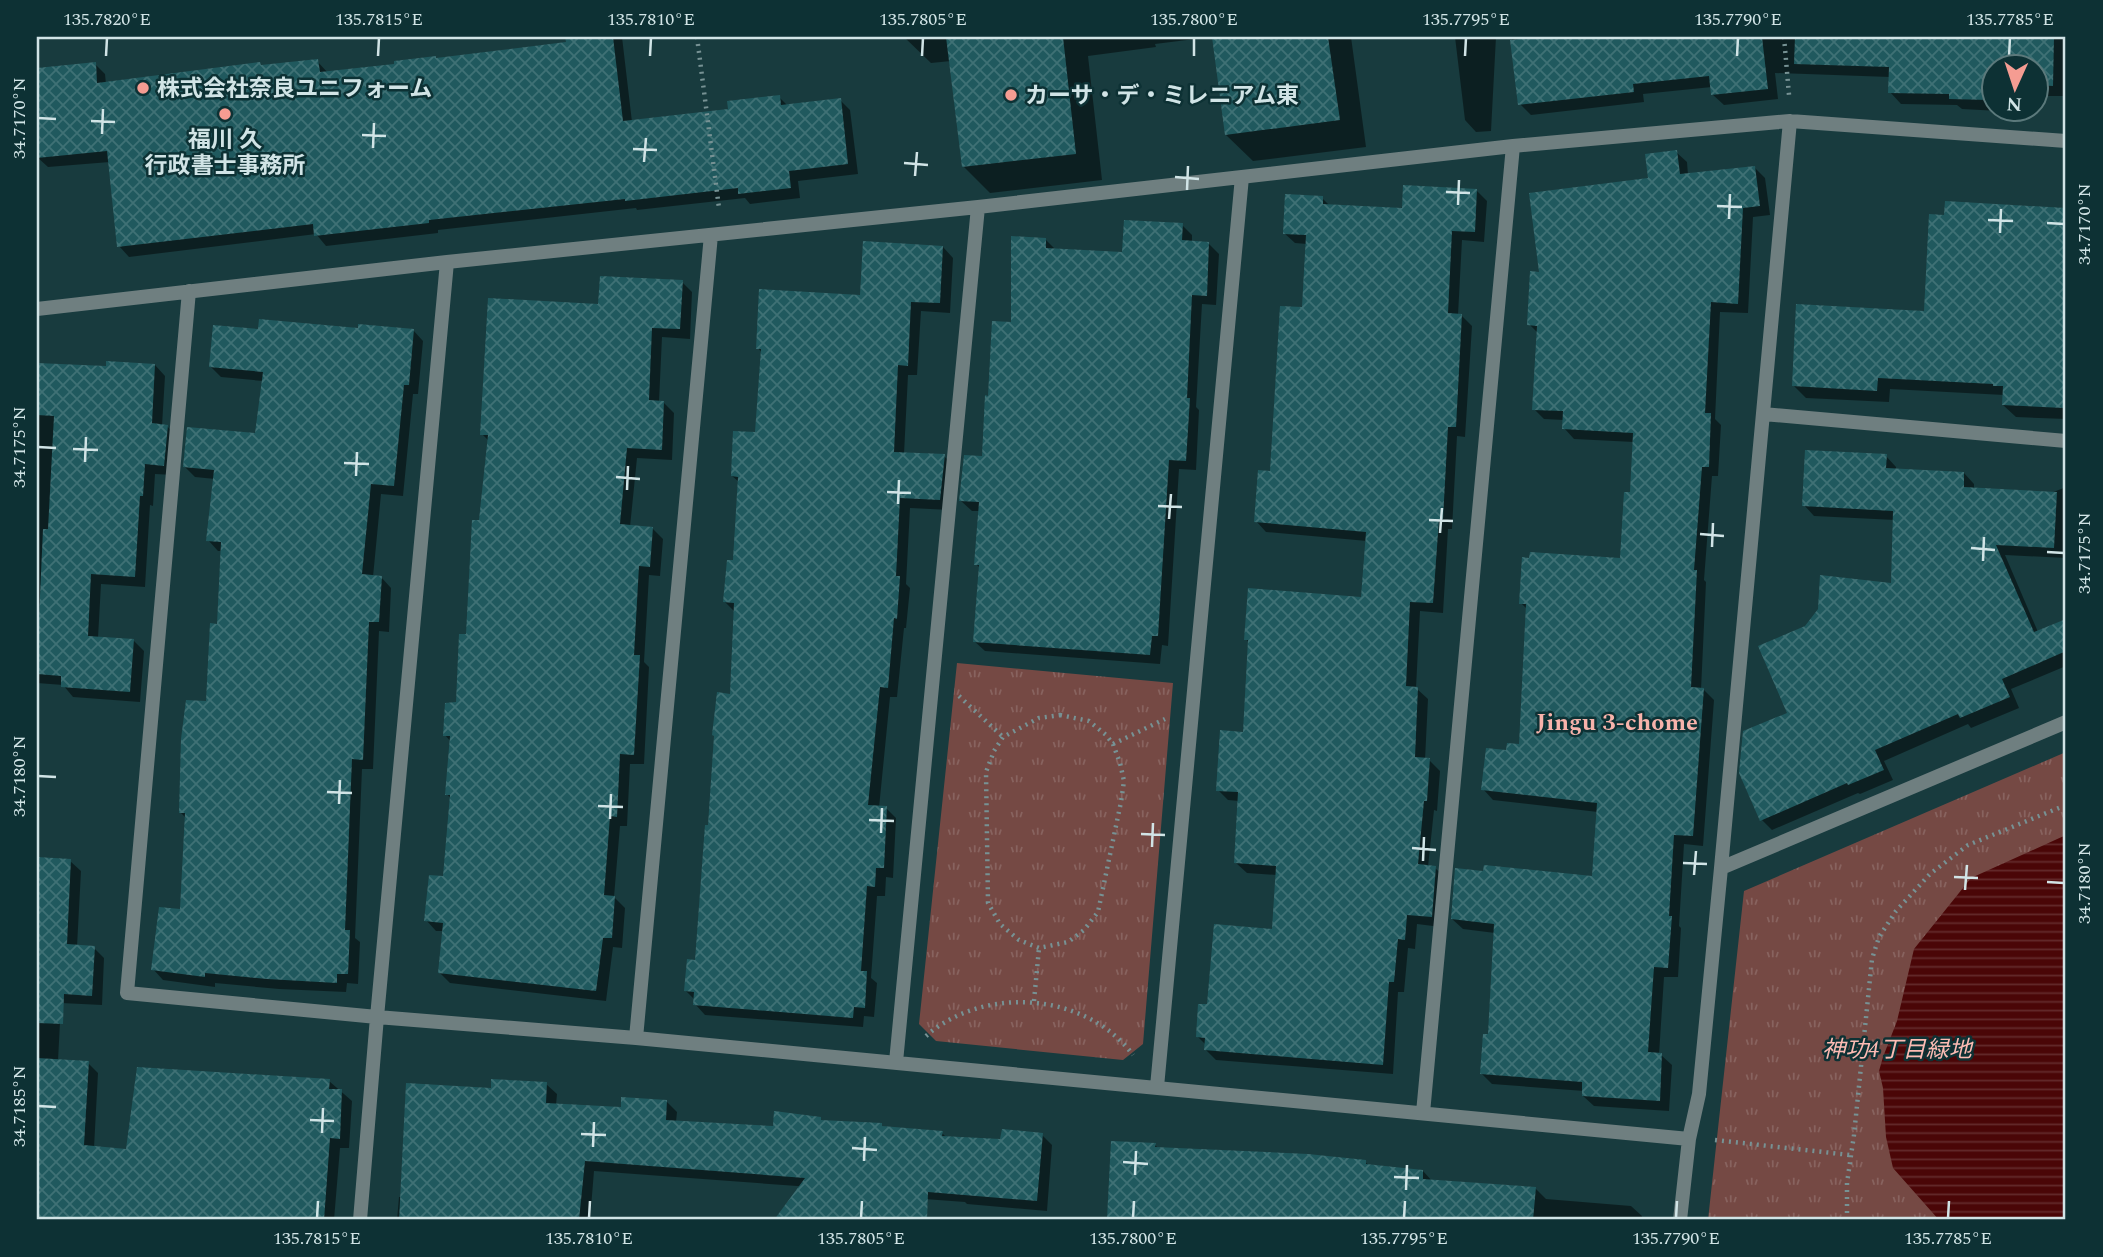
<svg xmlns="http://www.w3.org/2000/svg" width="2103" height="1257" font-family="Spectral,'Noto Sans JP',serif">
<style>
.park{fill:url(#park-tufts)}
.water{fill:url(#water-rules)}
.shadow{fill:#0007}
.building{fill:url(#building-cross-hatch)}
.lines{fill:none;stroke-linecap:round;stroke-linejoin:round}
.path{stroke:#779294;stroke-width:4.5;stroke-dasharray:2 5;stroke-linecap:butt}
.street{stroke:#6f7f80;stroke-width:14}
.ticks{fill:none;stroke:#d1e4e6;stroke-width:2.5}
.poi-dot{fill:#f59c92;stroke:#0d3134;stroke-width:2.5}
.labels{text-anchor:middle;stroke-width:5;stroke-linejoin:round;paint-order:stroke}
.poi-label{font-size:23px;font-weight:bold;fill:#d1e4e6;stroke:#0d3134;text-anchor:start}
.park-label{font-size:23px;font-style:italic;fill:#fcbbb3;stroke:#0d3134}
.neighbourhood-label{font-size:24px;font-weight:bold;fill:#f7b3ab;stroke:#0d3134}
.neatline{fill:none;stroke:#d1e4e6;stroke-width:2.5}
.ticks-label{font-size:18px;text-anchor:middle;fill:#d1e4e6}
</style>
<defs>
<pattern id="park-tufts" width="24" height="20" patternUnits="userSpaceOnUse" patternTransform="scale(1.75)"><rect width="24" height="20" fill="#754944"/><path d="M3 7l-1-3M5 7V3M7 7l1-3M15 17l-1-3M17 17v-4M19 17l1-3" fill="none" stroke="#88635f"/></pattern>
<pattern id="water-rules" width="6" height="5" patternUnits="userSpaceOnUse" patternTransform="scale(1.75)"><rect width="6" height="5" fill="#4a0607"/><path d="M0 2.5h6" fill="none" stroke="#632a2b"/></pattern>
<pattern id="building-cross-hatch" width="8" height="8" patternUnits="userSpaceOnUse" patternTransform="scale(1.75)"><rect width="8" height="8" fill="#20595e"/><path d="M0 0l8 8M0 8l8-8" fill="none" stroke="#3f7175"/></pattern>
</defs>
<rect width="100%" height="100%" fill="#183b3e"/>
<path class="park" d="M957,663L1173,683L1143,1044L1123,1060L936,1041L919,1024Z
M2066,752V1220H1708L1744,891Z"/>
<path class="water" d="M2066,835V1220H1939L1893,1168L1886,1137L1883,1088L1879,1071L1883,1057L1897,1021L1914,949L1971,878Z"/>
<path class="shadow" d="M567,37H622L632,122L730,111L779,97L788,106L840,100L850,110L858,174L798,181L800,198L750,204L745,198L637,210L636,208L438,230V233L326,246L316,234L129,257L119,246L110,162L48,167L37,157V69L95,64L105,74L106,84L260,64L262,66L317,61L328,73L568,43Z
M904,37H1211L1155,44L1156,47L1088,56L1102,180L990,193L963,166L951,61L931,63Z
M1214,37H1351L1366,147L1253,161L1226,135Z
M1455,37H1496L1491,131L1476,132L1465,120Z
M1512,37H2065L2063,96H2036V66H1994V108H1999V111L1962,109L1957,105L1901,104L1890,92V77L1775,73L1778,99L1724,105L1712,94V87L1643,94L1644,102L1531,115L1520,104Z
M1676,152L1687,162L1688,175L1755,168L1765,178L1770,215L1753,217L1748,313L1720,312L1715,419L1721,425L1718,476H1712L1704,580L1706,582L1701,690H1704L1714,700L1703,846L1684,844L1679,926L1681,928L1678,977H1664L1659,1055H1661L1672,1065L1669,1111L1594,1106L1583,1096L1584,1091L1492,1084L1482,1074L1490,1036L1495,933L1463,929L1452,919L1594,878L1598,812L1493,800L1483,789L1508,752L1520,746L1527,609L1521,603L1622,560L1631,494L1634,442L1574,439L1564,428V420L1544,419L1534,409L1538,333L1529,324L1541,274L1650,179Z
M1476,190L1487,201L1484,242L1462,240L1458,315H1461L1472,326L1465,437L1457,436L1452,529H1448L1443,613L1420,611L1416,688L1428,699L1425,760H1429L1440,771L1437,811L1434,810L1428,867L1435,868L1446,878L1441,927L1417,924L1415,949L1408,948L1404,992H1398L1393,1074L1216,1060L1206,1050V1045L1198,1037L1208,1006L1274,931L1277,875L1247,873L1236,863L1239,801L1228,800L1218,790L1245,734L1249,643L1246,639L1363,599L1367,541L1266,532L1256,521L1271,473L1304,309L1307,244L1295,243L1284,233L1322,198L1330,206L1404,210Z
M2066,190V419L2016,417L2003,405L2004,395L1890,389L1889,402L1806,398L1794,386L1926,313L2065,209Z
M1182,225L1192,235V243L1209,244L1219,254L1216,305L1202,304L1196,407L1199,410L1196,470L1179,469L1168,646L1162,645L1160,664L985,651L974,641L981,569L976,564L980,511H972L961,501L983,458L989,397L1013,324L1046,240L1056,250L1124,254Z
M943,247L953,258L950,313L921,311L917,375H908L904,454L944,456L954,466L950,510L910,508L906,584L910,588L906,628H904L897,697H890L879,808H886L896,818L893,878L886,877L885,896H877L871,978L877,983L874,1017L864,1016L863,1027L705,1015L695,1004V1000L686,991L697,962L710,827L732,696L735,612L725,602L735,562L739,482L732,476L757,434L762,353L758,348L861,296Z
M682,282L692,292L690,339L662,337L659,402L664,403L674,413L672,460L637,458L630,527L653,529L663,539L660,576L649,575L644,662L649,667L644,764H630L627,826H620L614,897L625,908L622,948L613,947L606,1001L450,983L439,972L443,931H436L426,920L444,878L451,799L447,794L451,742L445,735L457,704L467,636L489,441L482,434L600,306Z
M413,330L423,341L418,394H413L403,496L381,494L373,577H381L391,588L389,632L379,631L373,769H362L355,938L360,942L358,984L347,983L346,992L279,989L215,983V987L163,980L153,969L182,911L186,818L180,812L207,703L218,626L222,551H218L208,540L215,479L195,477L185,467L256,435L263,381L221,377L211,367L259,331Z
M37,365L108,368L155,365L165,376L162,426H167L177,437L174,475L155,474L153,506L150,505L145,587L101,584L98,638L134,641L144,651L140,702L73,697L63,685L37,683Z
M1886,456L1896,467V470L1964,473L1974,484V489L2051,493L2066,487V558L2005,555L2038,632L2066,620V666L2011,689L2019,708L1971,728L1968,724L1884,761L1893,780L1860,794L1858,793L1772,830L1762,820L1789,714L1892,585L1895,520L1814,516L1804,505Z
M37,859L70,861L81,871L77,947L94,948L104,958L102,1005L61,1003L58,1061L88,1063L98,1073L94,1148L127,1151L329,1081L352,1101L349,1148H340L334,1220H37Z
M546,1084L557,1094L556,1105L623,1108L666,1101L677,1112L676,1122L774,1127L820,1119L824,1122L881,1125L884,1128L942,1133L947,1138L1001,1141L1042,1135L1052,1145L1047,1211L967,1204L965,1202L815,1191L811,1187L594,1171L590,1220H397L399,1197H402L493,1090Z
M1112,1143L1155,1145L1159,1149L1365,1162L1370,1166L1423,1171L1433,1182L1535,1188L1546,1199L1631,1206L1642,1216L1641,1220H1108Z"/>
<path class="building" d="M565,37H613L623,121L728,109L727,101L780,95L781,105L841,98L848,164L789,171L791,188L738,194V188L625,201V199L429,220V223L314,236L313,224L117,247L107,151L37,158V68L96,62L97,83L260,62L261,65L318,59L320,72L394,64V61L436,56V58L566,42Z
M946,37H1063L1076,154L962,167Z
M1212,37H1328L1340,120L1225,135Z
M1539,37H1762L1768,89L1711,95L1709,76L1633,84L1634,92L1518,105L1510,40Z
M1795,37H2054L2053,86L2036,85V66H1994V84H1990L1989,100L1949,99V94L1888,93L1889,67L1794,64Z
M1677,150L1680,174L1755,166L1760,206L1743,208L1738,304L1711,302L1705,413H1711L1709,467H1702L1694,570H1697L1691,687L1704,688L1693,836L1674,835L1669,916H1672L1668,968L1654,967L1648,1052L1662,1053L1660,1101L1582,1096V1082L1480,1074L1483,1034H1488L1494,924L1451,919L1455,868L1483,871L1484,865L1592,876L1597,803L1481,790L1486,748L1506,750L1507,743L1519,744L1526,604H1519L1522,557L1529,558L1530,552L1620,558L1624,492H1630L1633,433L1562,429L1563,411L1532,410L1537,326L1527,325L1530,271L1539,272L1529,193L1648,178L1645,154Z
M1403,185L1477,189L1475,232L1452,231L1448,313L1462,314L1456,427H1448L1443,519H1439L1433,603L1410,602L1406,686L1418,687L1415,757L1430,758L1427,801H1424L1418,864L1436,866L1432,917L1407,915L1405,940L1398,939L1394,982H1389L1383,1065L1204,1050L1205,1038L1196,1037L1198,1004H1207L1214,924L1272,929L1276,866L1234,863L1238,792L1216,791L1220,730L1243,732L1248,640H1244L1248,588L1361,597L1366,532L1254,522L1258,470L1270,471L1280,306L1302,307L1306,235L1283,234L1285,194L1323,196V204L1402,208Z
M1945,201L2066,208V389L2064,408L2002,405L2003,386H1993V384L1878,378L1877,391L1792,386L1796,304L1924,311L1929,214L1944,215Z
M1124,220L1183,223L1182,240L1209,242L1207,296L1192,295L1187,398H1190L1186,461L1169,460L1158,636H1152L1150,655L973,642L979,565H974L979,502L959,501L964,455L982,456L985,395L988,396L992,321L1011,322V236L1046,238V248L1122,252Z
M863,241L943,246L940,303L911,302L908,366L898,365L894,452L945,454L940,500L900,498L896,576H900L897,619L894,618L888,688L880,687L868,805L887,806L884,868H876L875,887L867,886L861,971H867L865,1008L854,1007L853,1018L693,1005L694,992L684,991L687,959L695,960L705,825H708L714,736L712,735L717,692L730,694L734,603L723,602L727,560H733L738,477L731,476L733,431L755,432L761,349H756L759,289L860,295Z
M600,276L683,280L680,329L652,328L649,400L664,401L662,450L627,448L620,524L653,527L650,567L639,566L634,655H640L634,755L620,754L617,817L610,816L604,895L615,896L612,938H603L596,991L438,973L443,923L424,921L429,875L443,876L450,795H445L450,736H443L445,703L456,702L459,634H466L472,520H479L488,435H480L488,298L598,304Z
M259,319L358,328V324L414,329L409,385H404L394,486L371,484L362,574L382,576L379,622H369L363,760L352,759L345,930H350L348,974H337V983L267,979L205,973V977L151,970L159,907L180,909L185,813H179L181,739L186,700L206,701L210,623L217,624L221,542L206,541L214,470L183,467L187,427L255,433L263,372L209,367L213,325L258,329Z
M106,361L155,364L152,423L168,425L164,466L145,464L143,496H140L135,577L91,574L88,636L134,639L130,692L61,687V676L37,674V618H39L43,529H48L54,416L37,415V363L106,366Z
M1805,450L1887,454L1886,468L1964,472V487L2057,492L2054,548L1996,545L2034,632L2066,619V651L2002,679L2010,697L1960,718L1958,714L1875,750L1884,770L1848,785L1847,783L1760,821L1739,773L1743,731L1787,713L1758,646L1805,626L1818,609L1820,575L1891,583L1893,511L1802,506Z
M37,857L71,859L67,944L95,946L92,996L64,994L63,1024L37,1023Z
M37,1058L89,1061L84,1145L126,1149L137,1067L330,1079L329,1089H342L340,1139L330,1138L324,1220H72L37,1218Z
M491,1079L547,1082L546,1103L621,1107V1097L667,1100L666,1120L773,1126L774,1111L821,1117V1120L882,1123V1126L943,1131L942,1136L1000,1139L1002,1129L1043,1133L1037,1201L928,1192L927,1220H774L805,1178L585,1161L579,1220H399L406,1083L491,1088Z
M1111,1141L1156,1143L1155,1147L1308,1154L1366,1160V1164L1423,1170V1179L1536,1187L1533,1220L1107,1219Z"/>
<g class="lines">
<path class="path" d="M697,37L719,208
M1784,37L1789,95
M959,696L1003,737
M1060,715L1089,721L1106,735L1113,744L1120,763L1124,781L1121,802L1098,912L1084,930L1068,942L1039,948L1019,940L1000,924L988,903L986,772L994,751L1003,737L1039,718Z
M1113,744L1165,719
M1034,1001L1039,948
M926,1036C984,985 1086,992 1133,1055
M1715,1140L1850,1155
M1847,1220V1183L1854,1135L1872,959L1879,937L1896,911L1930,874L1968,845L2066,805"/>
<path class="street" d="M189,291L127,993L377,1017L636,1038L1689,1139
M37,309L447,262L978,207L1513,146L1790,121L2066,141
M1763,414L2066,441
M1721,868L2066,722
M636,1038L711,235
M896,1062L978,207
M1157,1087L1242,177
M1423,1113L1513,146
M360,1220L377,1017L447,262
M1680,1220L1689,1139L1699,1094L1721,868L1790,121"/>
</g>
<path class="ticks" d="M106,56L107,38M378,56L379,38M650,56L651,38M922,56L923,38M1194,56V38M1465,56L1466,38M1737,56L1738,38M2009,56L2010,38M38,118L56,119M91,121L115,122M102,134L103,109M362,135L386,136M373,148L374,123M633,149L657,150M644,162L646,138M904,163L928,165M915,176L917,152M1175,177L1199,179M1187,190L1188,166M1446,192L1470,193M1458,205L1459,180M1717,206L1742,207M1729,219L1730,194M1988,220L2013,221M2047,223L2064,224M2000,233L2001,209M38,447L56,448M73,449L98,450M85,462L86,437M344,463L369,464M356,476L357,452M616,477L640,479M627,490L628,466M887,492L911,493M898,504L899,480M1158,506L1182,507M1169,519L1171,494M1429,520L1453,521M1440,533L1442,508M1700,534L1724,536M1712,547L1713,523M1971,548L1995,550M2047,552L2064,553M1983,561L1984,537M38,776L56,777M327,792L352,793M339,804L340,780M598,806L623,807M610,819L611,794M869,820L894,821M881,833L882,808M1141,834L1165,835M1152,847L1153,823M1412,848L1436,850M1423,861L1424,837M1683,863L1707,864M1694,875L1696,851M1954,877L1978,878M2047,882L2064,883M1965,890L1967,865M38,1106L56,1107M310,1120L334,1121M322,1133L323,1108M581,1134L606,1135M593,1147L594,1122M852,1148L877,1150M864,1161L865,1137M1123,1162L1148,1164M1135,1175L1136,1151M1394,1177L1419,1178M1406,1190L1407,1165M317,1218L318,1201M589,1218L590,1201M861,1218L862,1201M1133,1218L1134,1201M1404,1218L1405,1201M1676,1218L1677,1201M1948,1218L1949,1201"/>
<g class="poi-dot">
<circle cx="143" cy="88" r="7"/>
<circle cx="1011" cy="95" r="7"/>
<circle cx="225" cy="114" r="7"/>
</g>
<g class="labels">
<g class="poi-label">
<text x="157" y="96">株式会社奈良ユニフォーム</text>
<text x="1025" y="103">カーサ・デ・ミレニアム東</text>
<text x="225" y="147" text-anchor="middle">福川 久<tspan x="225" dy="26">行政書士事務所</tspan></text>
</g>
<g class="park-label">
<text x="1897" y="1057">神功4丁目緑地</text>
</g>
<g class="neighbourhood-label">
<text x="1617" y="730">Jingu 3-chome</text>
</g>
</g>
<rect width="2103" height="1257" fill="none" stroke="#0d3134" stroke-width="77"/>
<g transform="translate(2015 88) rotate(183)"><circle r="33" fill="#0d3134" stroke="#5b797b" stroke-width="2"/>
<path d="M0-5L12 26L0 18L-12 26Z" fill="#f59c92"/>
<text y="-10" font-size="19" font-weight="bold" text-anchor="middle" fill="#d1e4e6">N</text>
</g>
<rect x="38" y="38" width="2026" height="1180" class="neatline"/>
<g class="ticks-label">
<text x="107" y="25">135.7820°E</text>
<text x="379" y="25">135.7815°E</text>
<text x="651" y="25">135.7810°E</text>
<text x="923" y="25">135.7805°E</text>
<text x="1194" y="25">135.7800°E</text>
<text x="1466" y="25">135.7795°E</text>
<text x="1738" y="25">135.7790°E</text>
<text x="2010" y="25">135.7785°E</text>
<text transform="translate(19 118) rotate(-90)" y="6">34.7170°N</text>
<text transform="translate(2084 224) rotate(-90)" y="6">34.7170°N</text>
<text transform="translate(19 447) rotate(-90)" y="6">34.7175°N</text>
<text transform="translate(2084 553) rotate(-90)" y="6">34.7175°N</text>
<text transform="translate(19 776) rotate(-90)" y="6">34.7180°N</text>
<text transform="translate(2084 883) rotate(-90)" y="6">34.7180°N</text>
<text transform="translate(19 1106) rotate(-90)" y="6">34.7185°N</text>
<text x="317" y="1244">135.7815°E</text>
<text x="589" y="1244">135.7810°E</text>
<text x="861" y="1244">135.7805°E</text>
<text x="1133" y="1244">135.7800°E</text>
<text x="1404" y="1244">135.7795°E</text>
<text x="1676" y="1244">135.7790°E</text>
<text x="1948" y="1244">135.7785°E</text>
</g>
</svg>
